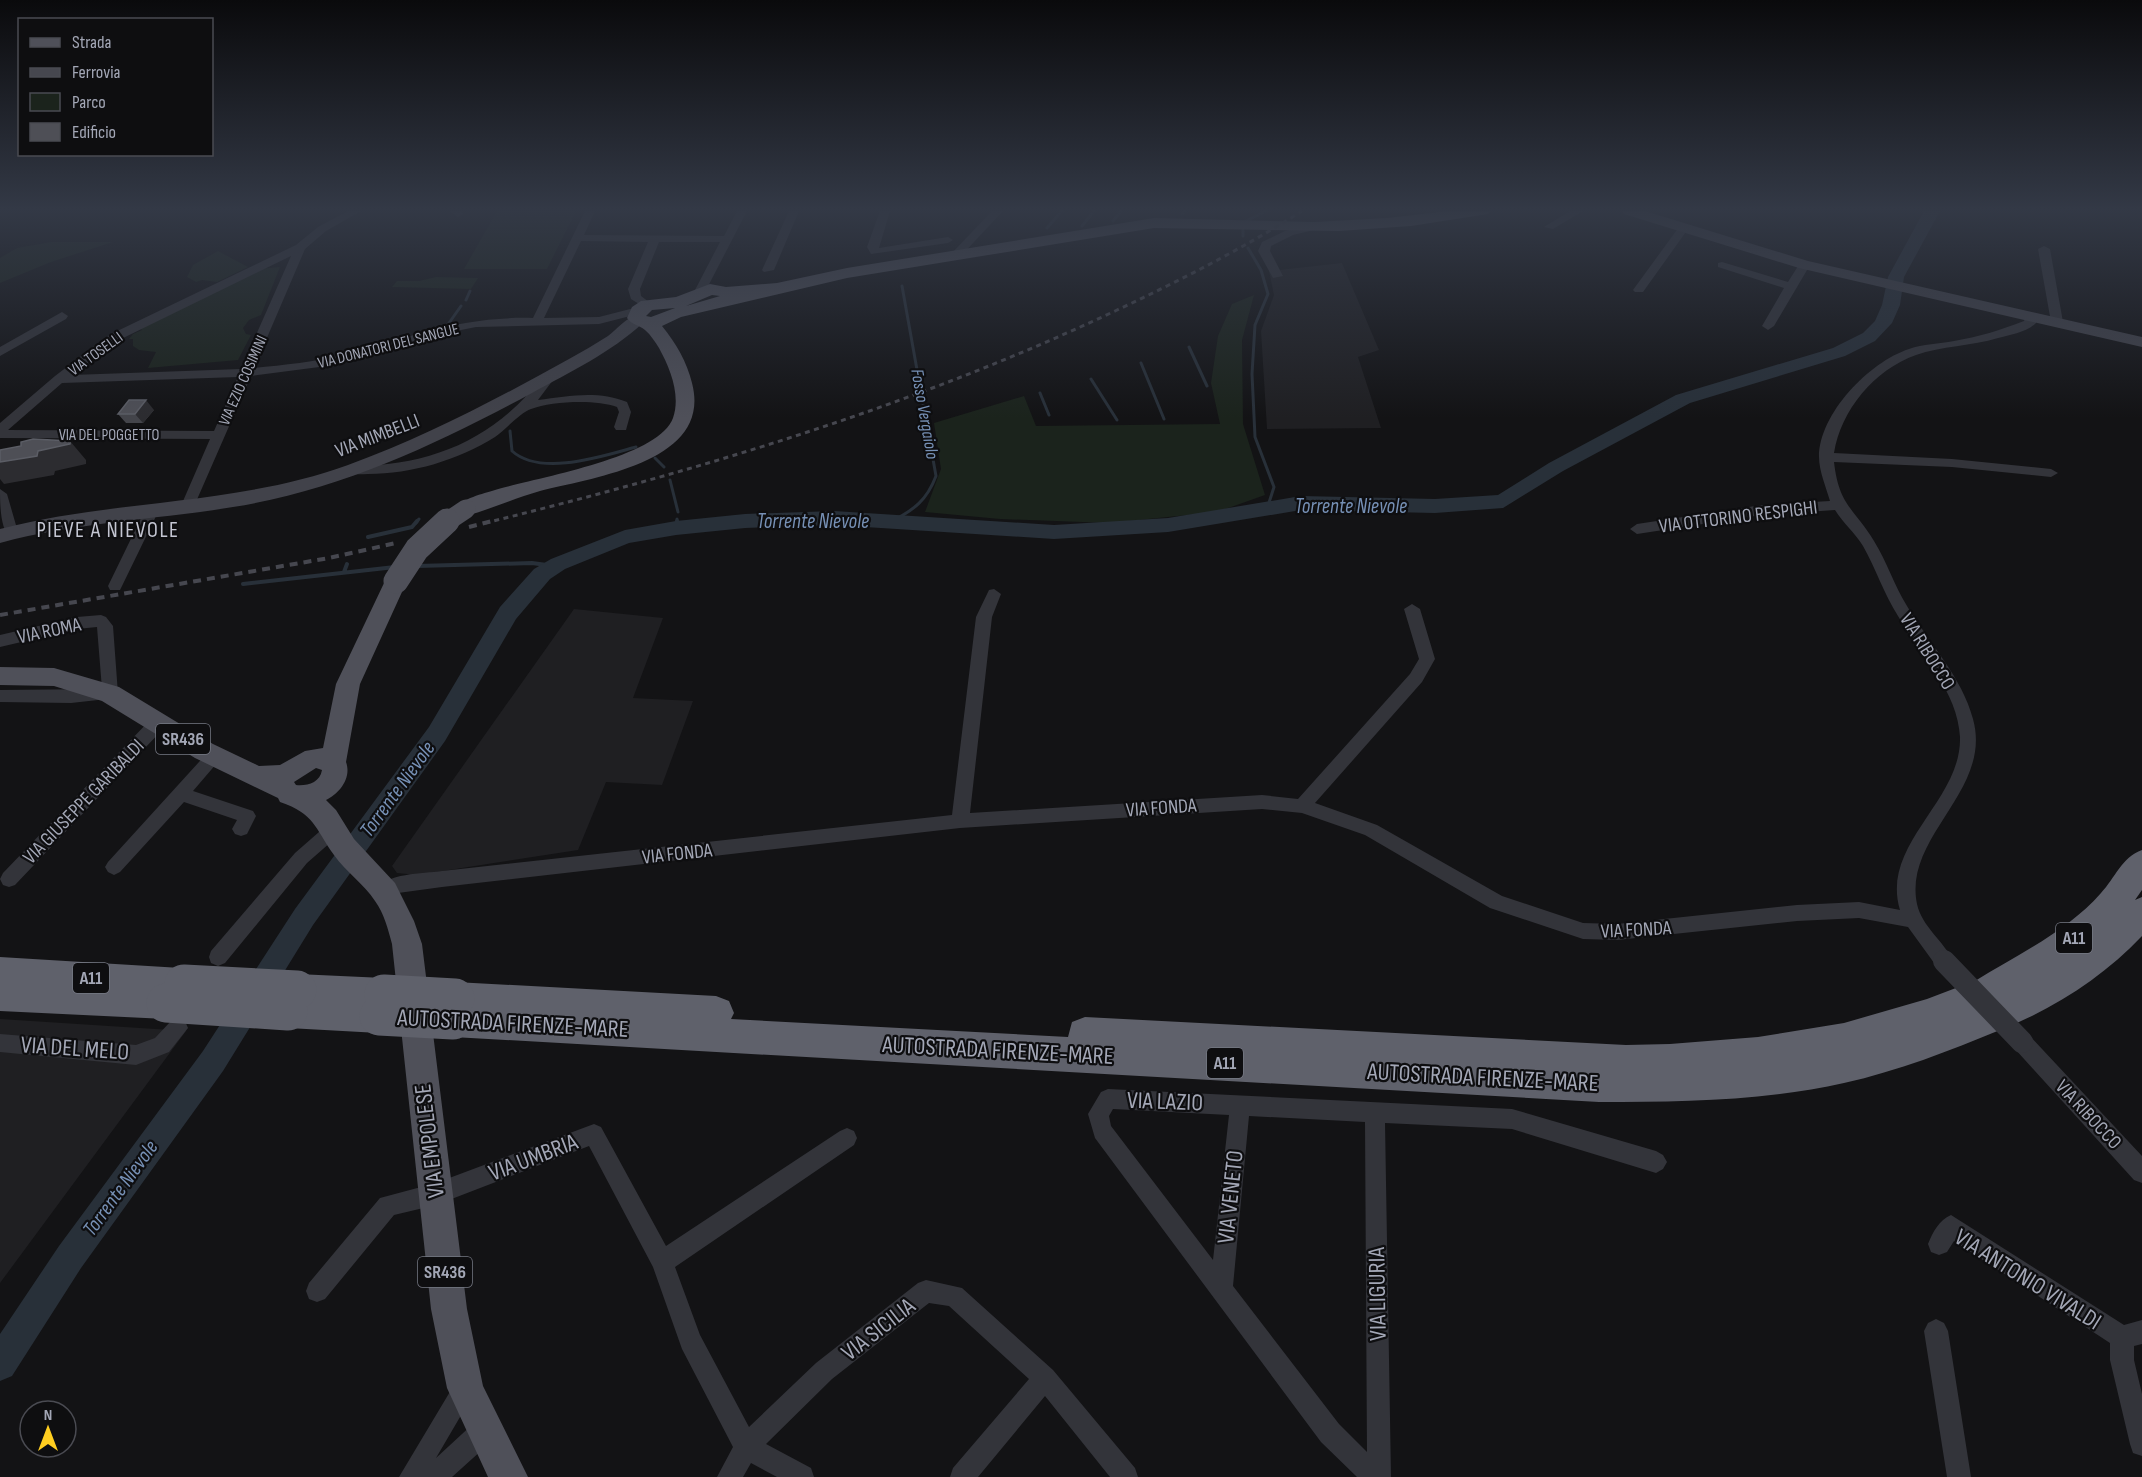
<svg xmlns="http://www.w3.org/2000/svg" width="2142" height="1477" font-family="'Sofia Sans Condensed',sans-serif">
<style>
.built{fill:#1f1f22}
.green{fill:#1b231c}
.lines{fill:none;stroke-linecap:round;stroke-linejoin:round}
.stream-far1{stroke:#283039;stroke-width:3}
.stream{stroke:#283039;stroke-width:4}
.river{fill:#283039;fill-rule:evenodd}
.minor{fill:#33343a;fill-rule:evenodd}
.secondary{fill:#41424a;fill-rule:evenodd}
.primary{fill:#4f5059;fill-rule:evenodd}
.motorway{fill:#5f616b;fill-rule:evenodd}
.rail-far1{stroke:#46474f;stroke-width:3;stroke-dasharray:5 4.5;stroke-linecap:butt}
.rail{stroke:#46474f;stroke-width:4;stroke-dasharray:8 6;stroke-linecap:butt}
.minor-bridge{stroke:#33343a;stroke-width:22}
.primary-bridge-far1{stroke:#4f5059;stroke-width:19}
.primary-bridge{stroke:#4f5059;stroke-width:25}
.motorway-bridge{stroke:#5f616b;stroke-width:39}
.wall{fill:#43444a}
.shaded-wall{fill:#2c2c30}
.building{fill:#4e4f56;stroke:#5b5d65;stroke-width:1.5}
.labels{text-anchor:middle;stroke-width:4.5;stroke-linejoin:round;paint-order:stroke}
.far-street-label{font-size:16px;fill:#a3a7b6;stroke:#0e0e10}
.far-water-label{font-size:18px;font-style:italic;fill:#7690b5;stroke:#0e0e10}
.shield{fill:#0e0e10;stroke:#767984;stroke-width:1.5}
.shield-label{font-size:18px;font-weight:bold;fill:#a3a7b6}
.street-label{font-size:20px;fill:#a3a7b6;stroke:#0e0e10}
.water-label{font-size:21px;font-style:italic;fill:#7690b5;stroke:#0e0e10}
.quarter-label{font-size:22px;letter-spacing:1.5px;fill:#c4c6d2;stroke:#0e0e10}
.near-street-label{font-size:24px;fill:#a3a7b6;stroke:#0e0e10}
</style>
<rect width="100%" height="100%" fill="#131315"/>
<path class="built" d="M1342,263L1379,350L1358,357L1381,428L1267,429L1261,331L1274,295L1269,271Z
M574,609L663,618L633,698L693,701L662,785L606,782L578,850L417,875L397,873L392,866Z
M0,1019L186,1031L0,1283Z"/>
<path class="green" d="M497,211H576L547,269H464Z
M51,242H113L51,262L0,283V258L17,248Z
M218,251L248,267L217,282L202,280L196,282L187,277L193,265Z
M280,267L261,315L249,320L243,328L246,334L251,335L238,360L148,368L156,352L139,350L133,346V339H129L133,334L142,330L138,326L257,269Z
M436,277L478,278L471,289L392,287L397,281H419Z
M1254,295L1242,340L1243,424L1265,495L1217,512L1109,523L1000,519L925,512L941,469L934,423L1024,396L1036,426L1220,424L1211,383L1218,336L1232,304Z"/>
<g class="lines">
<path class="stream-far1" d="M1182,214L1185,211
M1113,221L1121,211
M1246,221L1266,211
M1082,226L1094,211
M1243,227V236
M1047,228L1062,211
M1248,248L1261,270L1268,294L1255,325L1252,374L1255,437L1274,487L1267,509
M466,300L470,291
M449,323L461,306
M1189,347L1207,386
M1141,363L1164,419
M1091,379L1117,420
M1040,393L1049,415
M510,431L512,451C541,477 603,456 636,447
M655,458L664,467
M670,480L678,512
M892,521C914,510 927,500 936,476L902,286
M416,523L419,519
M677,523V519"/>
<path class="stream" d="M676,528L677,521
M368,537L412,527L417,521
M417,566L532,563L554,566
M344,572L347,564
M243,584L395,567"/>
<path class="river" d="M1924,211H1940L1904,277L1900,305L1892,323L1875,341L1845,356L1690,403L1563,471L1503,508L1435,513L1301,510L1168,532L1054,539L834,525L745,528L676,535L629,543L565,569L550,579L516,619L445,741L313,925L223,1071L81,1268L12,1376L0,1381V1334L59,1246L203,1051L295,909L429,727L500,607L534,569L551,559L625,530L676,521L745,514L834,511L1054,525L1168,518L1301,496L1435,499L1498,495L1549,463L1676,395L1833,348L1863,333L1875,321L1882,305L1888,277Z"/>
<path class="minor" d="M348,211H361L326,231L305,249L254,368C284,365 315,362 345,354C412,337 461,316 533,318L585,211H595L584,235L724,236L737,211H747L704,294L694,292L720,242H659L640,289L641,296L653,305L647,309L631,299L628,289L648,242L581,241L544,318L599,317L638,307L644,311L642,313L599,324L476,327L441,334L327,366L251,376L192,511H182L180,508L210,439L0,438V423L55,376L109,335L296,245L318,227ZM291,256L241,369L72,375L117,341ZM238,377L214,431L8,430L62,383Z
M450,211H461L463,214L458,217Z
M789,211H799L774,270L764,272L762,270Z
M880,211H890L879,248L948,237L953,240L948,243L871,254L867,247Z
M992,211H1003L959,258H951V254Z
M1570,211H1583L1553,229L1544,227Z
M1314,224L1319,227L1318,229L1293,235L1271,246L1270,251L1283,276L1273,278L1258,251L1262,242L1285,231Z
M1679,227L1688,229L1643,292H1635L1633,290Z
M2044,246L2050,249L2063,322L2057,326L2051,322L2038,249Z
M1722,262L1788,282L1800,263L1810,265L1774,326L1768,330L1762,326L1784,288L1718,267V263Z
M62,312L68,316L66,319L0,356V347Z
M2030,313L2036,317V323C2027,332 2010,335 1998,338C1972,346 1941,346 1916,355C1874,370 1841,410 1834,453L1952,459L2051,469L2058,473L2051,477L1952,467L1834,462C1839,506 1854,508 1874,541C1887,562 1894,585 1907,606C1929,643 1962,677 1973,719C1993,791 1903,836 1917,904C1922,927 1944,941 1953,961L1951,967L1944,970L1937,967L1908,927L1859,918L1797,921L1617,940L1583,939L1490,908L1365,835L1302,813L1262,809L960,828L442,887L398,893L385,900L379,898L376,892C385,872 423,874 442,871L952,815L976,617L989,590L994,589L1001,594L992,617L970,813L1262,795L1298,799L1410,674L1419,659L1404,609L1412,604L1420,609L1435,659L1422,682L1315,803L1377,825L1502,896L1583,923L1617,924L1797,905L1859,902L1900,910C1880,844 1962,801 1960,737C1958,692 1920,653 1898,616C1884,594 1876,569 1863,546C1855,533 1843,523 1835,510L1762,515L1637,534L1630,529L1637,524L1762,505L1830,501C1826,487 1819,471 1819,457C1819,414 1869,362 1909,349C1923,344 1939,344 1954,341C1978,337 2001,330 2024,321L2026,314Z
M550,372L556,376L538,400C569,396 597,390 627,402L631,412L626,430H616L614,427L619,412L617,407C596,399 552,401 531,409C521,412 505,430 495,437C458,460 412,474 368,474C360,474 353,476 347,470L354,466C435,465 496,438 546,373Z
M0,489L7,494L18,532L16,535L11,537C0,532 0,502 0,489Z
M151,507L158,512L122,586L120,590H110L108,586L144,512Z
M101,615L106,617L113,626L118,694L116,698L71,703L0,702V690L102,689L97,627L77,629L0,647V635L77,617Z
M157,718L163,719L165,724L163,729L15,885L9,887L3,885L0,879L3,873L151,719Z
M215,749L221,751L223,756L193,791L253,811L256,816L247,834L241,836L235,834L232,829L237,820L184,802L120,872L114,875L108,872L105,867L108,862L209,751Z
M333,823L339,825L342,830L339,835L307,863L225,963L218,966L211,963L209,957L211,951L295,853L327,825Z
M178,1019L185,1021L188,1028L169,1052L136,1065L0,1052V1034L136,1045L155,1038L171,1021Z
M2022,1033L2029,1035L2142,1156V1183L2134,1180L2015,1049L2012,1042L2015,1035Z
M1108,1089L1512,1109L1656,1151L1663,1155L1667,1162L1663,1169L1656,1173L1512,1129L1385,1123L1391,1477H1357L1321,1442L1095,1138L1088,1114L1101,1092ZM1113,1109L1229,1115L1213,1260L1111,1126L1109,1116ZM1249,1116L1365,1122L1367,1452L1339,1424L1233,1286Z
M594,1124L601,1127L666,1246L840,1131L847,1128L854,1131L857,1138L854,1145L675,1267L700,1335L749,1427L816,1363L918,1283L926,1280L962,1288L1053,1370L1135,1468L1138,1477H1110L1045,1396L978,1477H950L953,1468L1029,1379L949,1306L929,1303L832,1379L766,1444L811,1468L814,1477H777L751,1463L743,1477H717L733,1447L682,1349L653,1267L589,1146L436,1205L394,1215L325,1299L317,1302L309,1299L306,1291L309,1283L380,1198L436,1183Z
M1951,1215L2124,1325L2142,1320V1344L2134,1346V1360L2142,1394V1456L2133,1453L2130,1444L2110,1360V1343L1954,1241L1947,1252L1939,1255L1931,1252L1928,1244C1933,1232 1939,1220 1951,1215Z
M1936,1319L1944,1323L1948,1331L1971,1477H1947L1924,1331L1928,1323Z
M465,1376L473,1380L477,1388L436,1458L475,1422L484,1419L493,1422L496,1431L493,1440L452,1477H399L457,1380Z"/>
<path class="secondary" d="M1622,211H1645L1808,261L2142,337V347L1799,268L1624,214Z
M637,315L645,320L643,323C610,353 570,372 532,393C437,444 340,490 233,507C155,520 77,522 0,543V529C115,499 235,506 348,465C425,437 497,399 569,359C582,352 595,344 608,336C617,329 626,318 637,315Z"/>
<path class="primary" d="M1449,211H1490L1488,214L1411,226L1339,231L1154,228L847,278L681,317L662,326C676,343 687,362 692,383C713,462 594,477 540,491C515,498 491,509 466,516L458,514L455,509C462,498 483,494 495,490C534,478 659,458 673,418C681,395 670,368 659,348C655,342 651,335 645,330C639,325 632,325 627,318L632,307L641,301L676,297L710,284L726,287L777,283L847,268L1154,218L1315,222L1387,218ZM712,295L720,296L686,306ZM675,308L651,317L646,316L652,310Z
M396,573L404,575L407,581L360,684L346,762C352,778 339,794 326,800L336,810L354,839L395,883L414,921L422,944L467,1309L483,1386L528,1477H488L447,1388L431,1309L392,944C388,929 384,913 375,901C364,884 346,872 334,855C314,827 315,814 280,802L278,798L195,758L102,701L54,686L0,685V667L54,668L119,687L213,744L259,766L280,765L305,751L323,748L336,684L385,581L388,575ZM316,768L322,770C320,783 307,786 296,785L294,782Z"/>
<path class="motorway" d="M2142,850V890L2135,900L2142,897V936C2105,975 2057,1007 2007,1027L2002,1025L2000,1030C1949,1051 1898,1071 1844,1083C1764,1101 1681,1102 1599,1102L453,1037L440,1032L435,1020L442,1008L437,998L443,986L455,982L716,996L729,1001L734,1013L731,1019L1068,1037L1072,1022L1085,1017L1626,1045L1670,1044L1758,1037L1844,1023L1927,999L1969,983L1973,984L1975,981C2017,955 2068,931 2101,893C2115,878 2122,857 2142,850Z
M0,957L181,968L193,973L198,984L193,995L182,1000L184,1003L178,1015L166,1019L0,1011Z
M297,974L384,978L396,983L402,994L396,1005L393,1007L397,1016L392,1028L379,1033L288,1028L275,1023L270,1011L275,999L282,997L279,990L285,979Z"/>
<path class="rail-far1" d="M485,523C701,470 913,406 1115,311C1179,281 1242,249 1302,211"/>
<path class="rail" d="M469,527L492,521
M0,615L329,558L396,543"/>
<path class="minor-bridge" d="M1944,961L2022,1042"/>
<path class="primary-bridge-far1" d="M445,523L466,509"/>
<path class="primary-bridge" d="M396,581L417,549L447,521"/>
<path class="motorway-bridge" d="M184,984L297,990
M384,994L455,998
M166,1003L288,1011
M379,1016L453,1020"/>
</g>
<path class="wall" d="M154,410L143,423H126L118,414Z"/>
<path class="shaded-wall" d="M146,400L154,410L143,423L135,414Z
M70,441L86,460V464L55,471L54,475L4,484L0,479V462L38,451Z"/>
<path class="building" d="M129,400H146L135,414H118Z
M33,439L70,441V444L38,451L37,456L0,462V450L21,446V442Z"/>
<linearGradient id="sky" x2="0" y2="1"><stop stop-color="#0a0a0c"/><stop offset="0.5" stop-color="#333946"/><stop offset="1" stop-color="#333946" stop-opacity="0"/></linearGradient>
<rect width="2142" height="418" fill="url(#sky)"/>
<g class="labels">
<g class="far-street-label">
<text transform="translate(388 345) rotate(-14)" y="6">VIA DONATORI DEL SANGUE</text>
<text transform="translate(95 353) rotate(-36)" y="6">VIA TOSELLI</text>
<text transform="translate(242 380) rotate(-66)" y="6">VIA EZIO COSIMINI</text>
<text x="109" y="440">VIA DEL POGGETTO</text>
</g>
<g class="far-water-label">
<text transform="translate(925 414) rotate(80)" y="6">Fosso Vergaiolo</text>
</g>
<g class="shield">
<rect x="156" y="724" width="54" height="30" rx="4.5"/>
<rect x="2056" y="923" width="36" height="30" rx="4.5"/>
<rect x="73" y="963" width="36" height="30" rx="4.5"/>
<rect x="1207" y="1048" width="36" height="30" rx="4.5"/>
<rect x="418" y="1257" width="54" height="30" rx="4.5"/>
</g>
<g class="shield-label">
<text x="183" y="745">SR436</text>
<text x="2074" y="944">A11</text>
<text x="91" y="984">A11</text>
<text x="1225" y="1069">A11</text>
<text x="445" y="1278">SR436</text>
</g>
<g class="street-label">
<text transform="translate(377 435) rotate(-21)" y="7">VIA MIMBELLI</text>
<text transform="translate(1738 516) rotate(-7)" y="7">VIA OTTORINO RESPIGHI</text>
<text transform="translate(49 630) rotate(-12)" y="7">VIA ROMA</text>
<text transform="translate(1928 651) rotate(58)" y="7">VIA RIBOCCO</text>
<text transform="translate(83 801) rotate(-46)" y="7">VIA GIUSEPPE GARIBALDI</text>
<text transform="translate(1161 807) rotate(-4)" y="7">VIA FONDA</text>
<text transform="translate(677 853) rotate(-6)" y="7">VIA FONDA</text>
<text transform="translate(1636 929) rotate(-3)" y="7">VIA FONDA</text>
<text transform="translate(2089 1114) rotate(47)" y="7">VIA RIBOCCO</text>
</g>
<g class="water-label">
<text x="1351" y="513">Torrente Nievole</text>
<text x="813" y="528">Torrente Nievole</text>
<text transform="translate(397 789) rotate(-54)" y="7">Torrente Nievole</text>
<text transform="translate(120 1188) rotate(-54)" y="7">Torrente Nievole</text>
</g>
<g class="quarter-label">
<text x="108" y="537">PIEVE A NIEVOLE</text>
</g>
<g class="near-street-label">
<text transform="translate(513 1023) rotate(3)" y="8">AUTOSTRADA FIRENZE-MARE</text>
<text transform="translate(75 1048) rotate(4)" y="8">VIA DEL MELO</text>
<text transform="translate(998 1050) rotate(3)" y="8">AUTOSTRADA FIRENZE-MARE</text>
<text transform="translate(1483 1077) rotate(3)" y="8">AUTOSTRADA FIRENZE-MARE</text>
<text transform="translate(1165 1101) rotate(2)" y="8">VIA LAZIO</text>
<text transform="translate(429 1141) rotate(-97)" y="8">VIA EMPOLESE</text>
<text transform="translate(533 1157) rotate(-21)" y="8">VIA UMBRIA</text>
<text transform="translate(1230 1197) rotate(-84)" y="8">VIA VENETO</text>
<text transform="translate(2028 1279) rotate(32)" y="8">VIA ANTONIO VIVALDI</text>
<text transform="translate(1377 1294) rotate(-91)" y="8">VIA LIGURIA</text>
<text transform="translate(878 1329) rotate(-38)" y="8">VIA SICILIA</text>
</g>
</g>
<rect x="18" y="18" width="195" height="138" fill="#0e0e10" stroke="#4a4b52" stroke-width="1.5"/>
<rect x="30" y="38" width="30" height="9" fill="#4f5059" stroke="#4a4b52" stroke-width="1.5"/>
<text x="72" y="48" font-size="18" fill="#a3a7b6">Strada</text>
<rect x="30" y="68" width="30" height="9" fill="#46474f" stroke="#4a4b52" stroke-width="1.5"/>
<text x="72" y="78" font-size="18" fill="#a3a7b6">Ferrovia</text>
<rect x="30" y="93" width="30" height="18" fill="#1b231c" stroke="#4a4b52" stroke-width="1.5"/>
<text x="72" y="108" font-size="18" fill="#a3a7b6">Parco</text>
<rect x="30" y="123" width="30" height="18" fill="#4e4f56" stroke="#4a4b52" stroke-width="1.5"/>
<text x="72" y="138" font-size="18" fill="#a3a7b6">Edificio</text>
<g transform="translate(48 1429)"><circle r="28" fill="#0e0e10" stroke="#4a4b52" stroke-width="1.5"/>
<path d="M0-4.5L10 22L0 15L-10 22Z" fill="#ffce20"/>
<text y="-9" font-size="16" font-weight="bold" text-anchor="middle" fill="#a3a7b6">N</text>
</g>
</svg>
